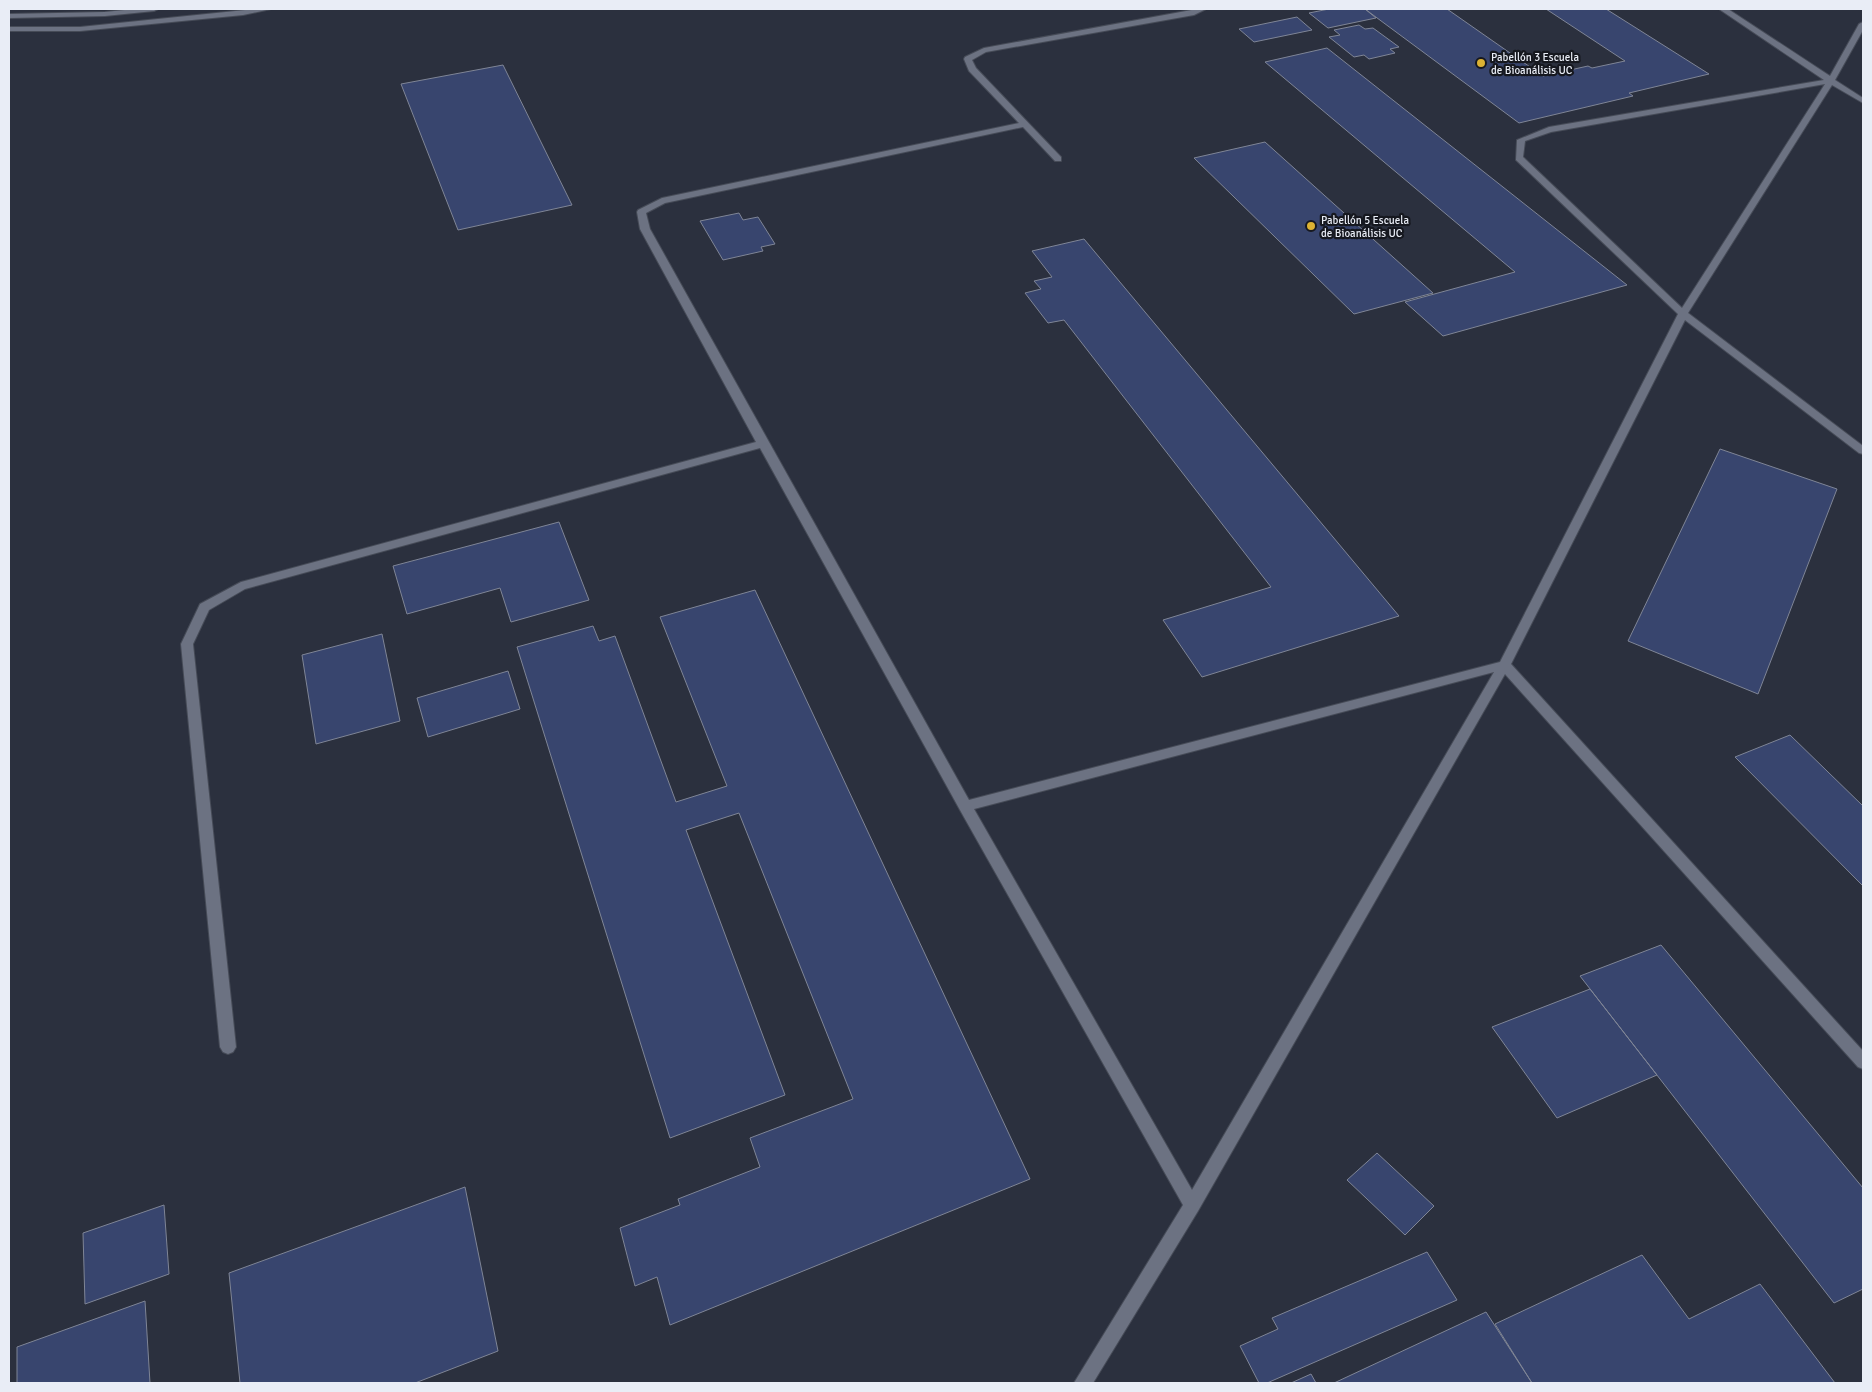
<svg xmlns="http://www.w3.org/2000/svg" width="1872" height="1392" font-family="Signika,sans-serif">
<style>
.building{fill:#38456e;stroke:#7f8596}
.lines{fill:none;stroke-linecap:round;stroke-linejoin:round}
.service-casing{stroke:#464b57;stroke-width:2}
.minor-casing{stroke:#464b57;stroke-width:2}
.service{fill:#6c7282;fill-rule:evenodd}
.minor{fill:#6c7282;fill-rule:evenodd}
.poi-dot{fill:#dcb233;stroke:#16181f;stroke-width:2}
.labels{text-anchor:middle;stroke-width:4.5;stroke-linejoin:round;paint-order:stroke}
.far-poi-label{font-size:11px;fill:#e9edf6;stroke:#16181f;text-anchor:start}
</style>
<rect width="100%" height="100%" fill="#2b303e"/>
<path class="building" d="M1329,9H1365L1376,18L1328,28L1309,13Z
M1365,9H1447L1543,76L1588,66L1592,68L1625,61L1546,9H1606L1709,74L1629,93L1633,96L1519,123Z
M1297,17L1312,30L1254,42L1239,29Z
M1359,25L1365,29L1373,28L1399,47L1390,49L1395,53L1369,59L1364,55L1354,57L1329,37L1340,35L1334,30Z
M1327,48L1627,285L1443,336L1405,302L1515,272L1265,62Z
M503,65L572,205L458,230L401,84Z
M1265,142L1433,293L1354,314L1194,158Z
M739,213L743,220L758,217L775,244L761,247L763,251L723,260L700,221Z
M1084,239L1399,616L1202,677L1163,620L1271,587L1064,320L1048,323L1025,293L1041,289L1034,281L1052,277L1032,251Z
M1720,449L1837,489L1758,694L1628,641Z
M559,522L589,600L511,622L500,588L407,614L393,566Z
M755,590L1030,1179L670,1325L657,1277L635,1286L620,1228L680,1205L678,1199L760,1167L750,1138L853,1099L739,813L686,830L785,1095L670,1138L517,647L593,626L599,641L615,636L676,802L727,786L660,617Z
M382,634L400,721L316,744L302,655Z
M508,671L520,709L428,737L417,698Z
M1790,735L1863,806V886L1735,757Z
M1661,945L1863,1188V1289L1834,1303L1580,976Z
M1590,989L1657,1075L1557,1118L1492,1027Z
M1377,1153L1434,1206L1405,1235L1347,1180Z
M465,1187L498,1351L415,1383H240L229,1273Z
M164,1205L169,1274L85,1304L83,1233Z
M1427,1252L1457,1300L1267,1383H1259L1240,1346L1278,1329L1272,1318Z
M1642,1255L1689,1319L1760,1284L1835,1383H1532L1495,1324Z
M145,1301L150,1383H17V1347Z
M1486,1312L1532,1383H1334Z
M1311,1374L1316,1383H1291Z"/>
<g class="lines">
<g class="service-casing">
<path id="service" d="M1197,9H1206L1194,15L986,52L972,60L976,68L1061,157V161H1055L1023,127L665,203L646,213L650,229L969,800L1500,662L1678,314L1516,160L1517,140L1549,127L1824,80L1719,9H1728L1830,76L1859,24L1863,22V30L1835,80L1863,98V103L1832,85L1688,313L1863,446V454L1859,453L1685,320L1511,664L1863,1051V1069L1858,1067L1505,674L1198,1211L1093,1383H1074L1183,1205L960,810L760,448L245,589L209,610L193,644L236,1047L233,1052L228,1054L223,1052L220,1047L181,644L200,604L241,582L756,442L640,229L637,212L638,210L662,198L1019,123L969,71L964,59L965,57L984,48ZM1825,84L1682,308L1523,157L1525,141L1551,132ZM1494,672L1192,1190L974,809Z"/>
</g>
<g class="minor-casing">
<path id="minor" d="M134,9H158L154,11L105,16L9,18V14L105,12Z
M255,9H271L243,15L80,31H9V27H80Z"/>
</g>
<use href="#service" class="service"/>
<use href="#minor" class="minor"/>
</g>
<g class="poi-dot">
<circle cx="1481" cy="63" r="5"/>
<circle cx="1311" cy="226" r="5"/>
</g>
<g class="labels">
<g class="far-poi-label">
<text x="1491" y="61">Pabellón 3 Escuela<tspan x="1491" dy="13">de Bioanálisis UC</tspan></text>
<text x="1321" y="224">Pabellón 5 Escuela<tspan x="1321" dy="13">de Bioanálisis UC</tspan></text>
</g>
</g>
<rect width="1872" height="1392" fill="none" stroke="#e9edf6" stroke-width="20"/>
</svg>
